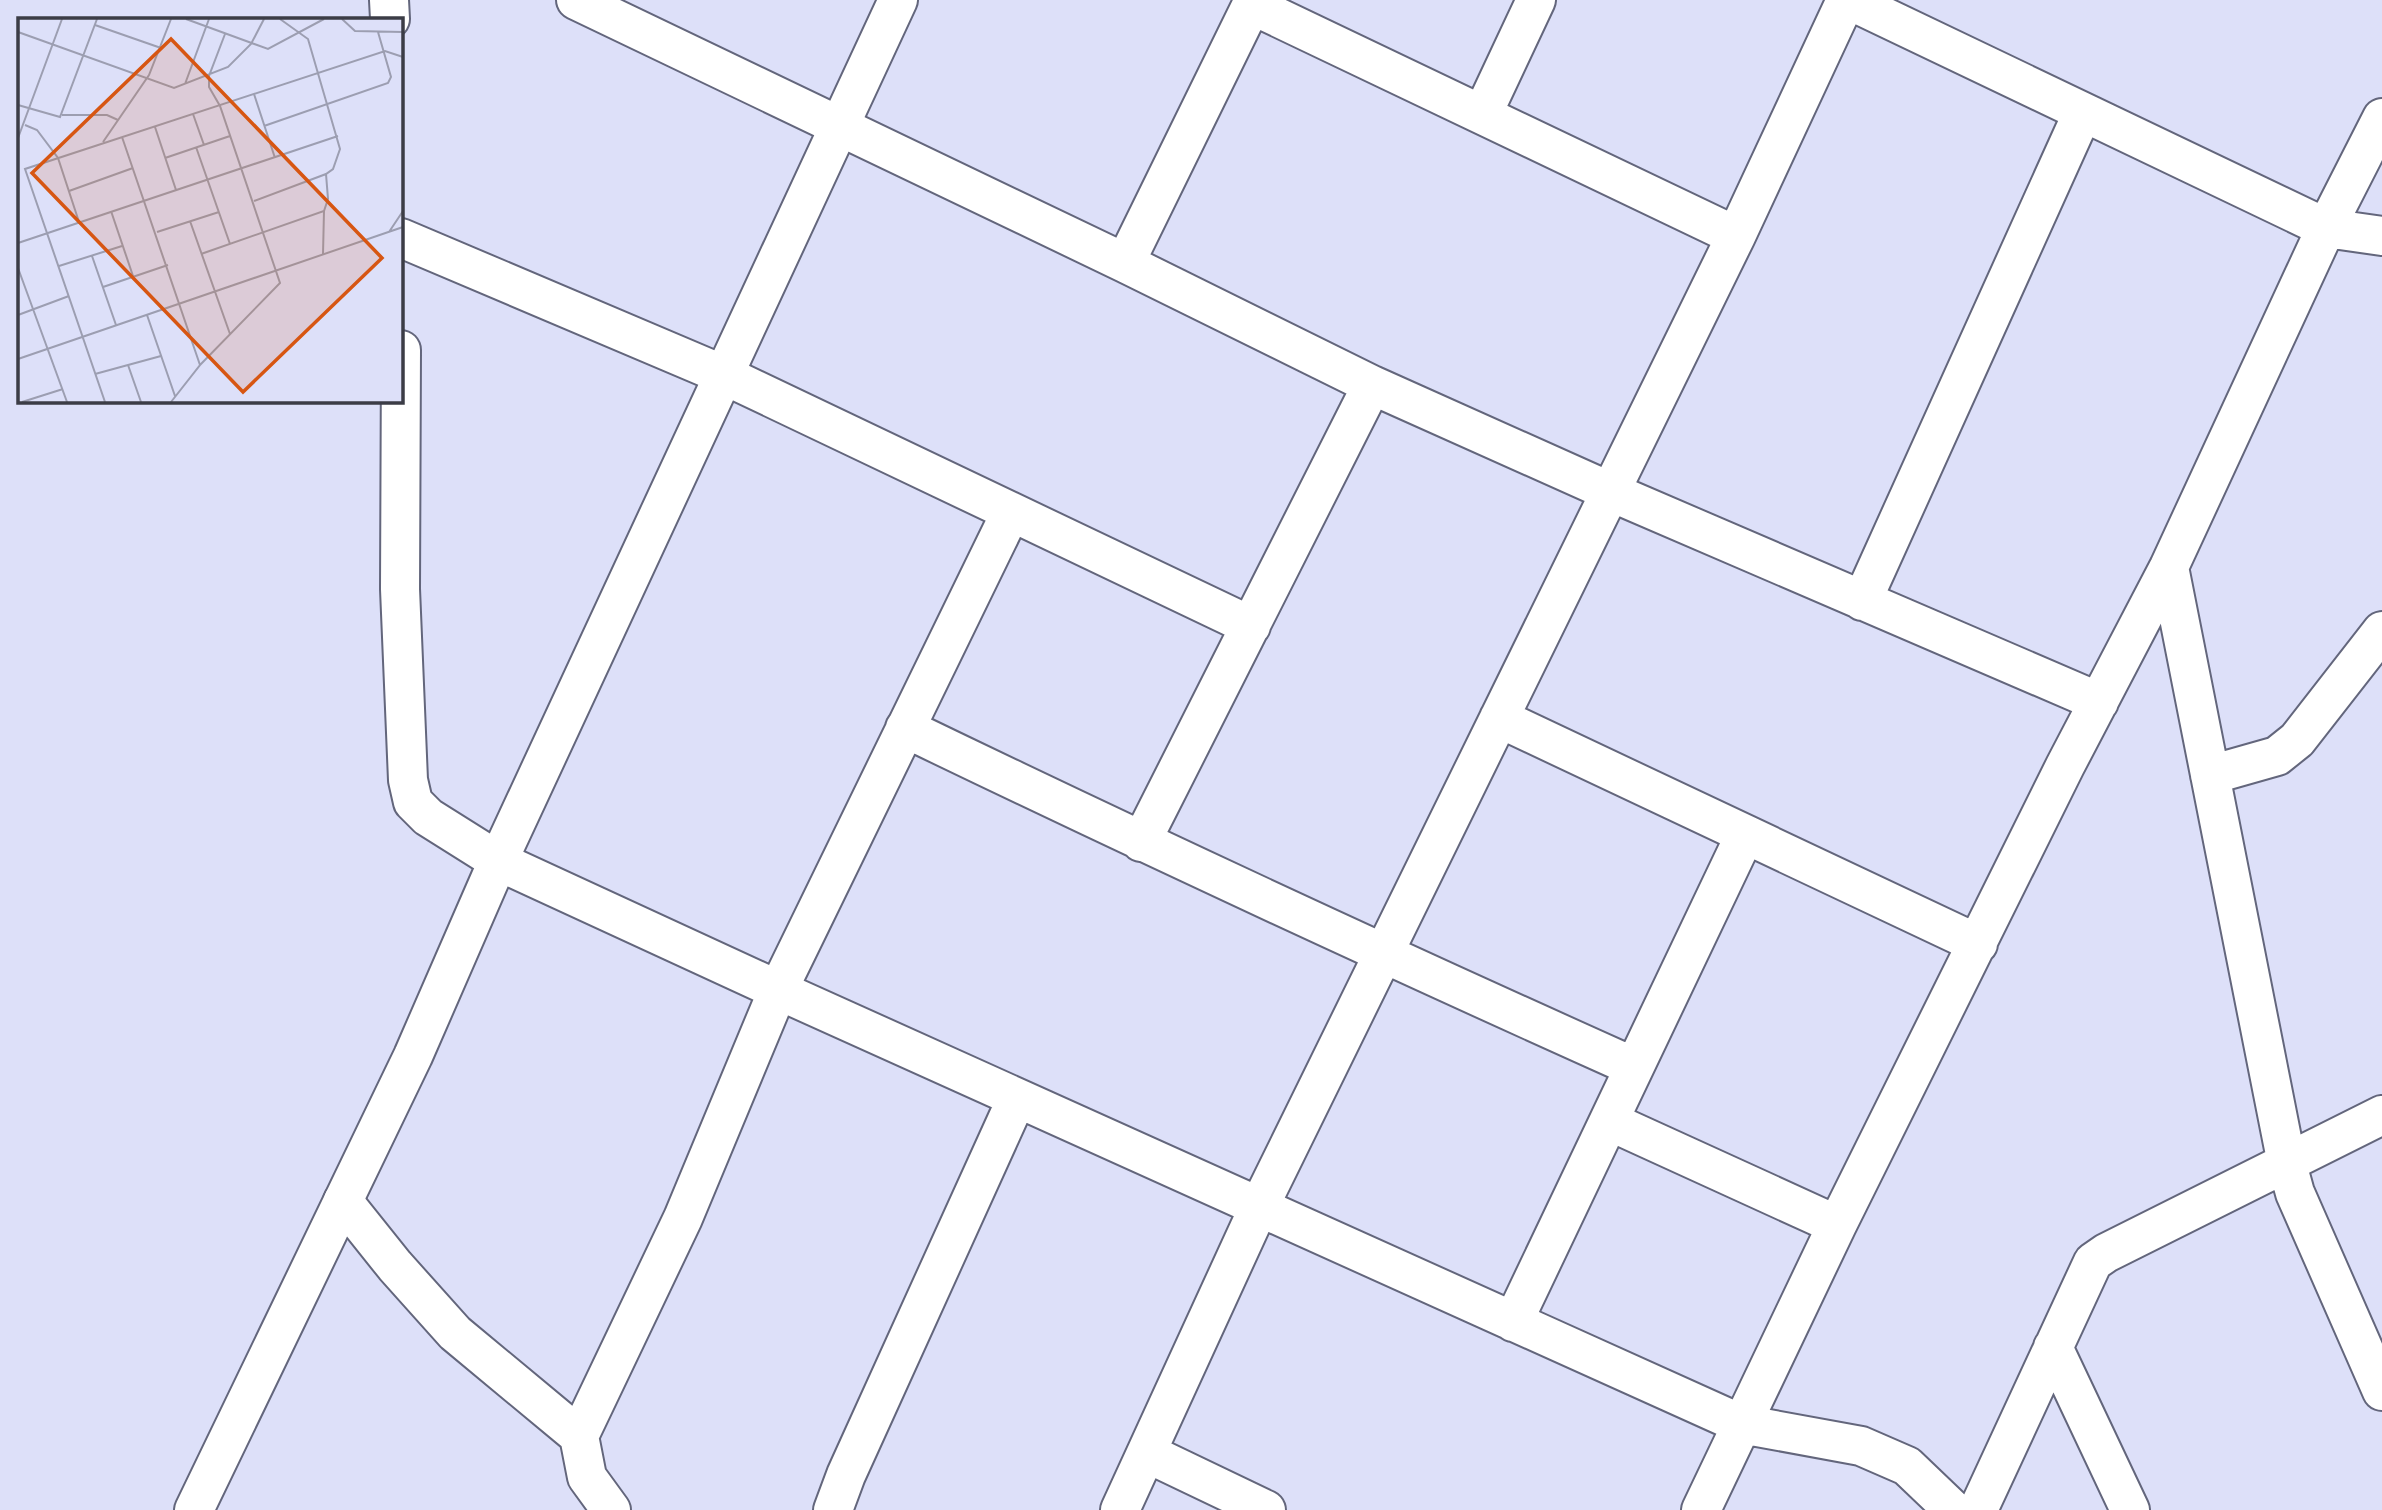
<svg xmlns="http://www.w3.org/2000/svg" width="2382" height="1510" font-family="Manrope,sans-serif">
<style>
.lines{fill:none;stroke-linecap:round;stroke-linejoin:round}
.street-casing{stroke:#63667c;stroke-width:42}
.secondary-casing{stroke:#63667c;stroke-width:42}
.street{stroke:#fff;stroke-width:38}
.secondary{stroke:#fff;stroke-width:38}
.inset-road{fill:none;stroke:#9c9eb1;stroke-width:2}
.view{fill:#d75612;fill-opacity:0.15;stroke:#d75612;stroke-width:3.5}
.inset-edge{fill:none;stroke:#3b3c46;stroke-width:3.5}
</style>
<rect width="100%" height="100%" fill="#dde0f9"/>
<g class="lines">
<g class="street-casing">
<path id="street" d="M389,0L390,19
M576,0L1125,263L1372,385L1611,492L2099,702
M1849,0L2326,228L2382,236
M1252,5L1736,236
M1483,113L1536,0
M401,238L724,375L1251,626
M1125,263L1254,0
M401,350L400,589L408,780L413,802L428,817L498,861L778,990L1741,1424L1861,1446L1907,1466L1953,1510
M2169,567L2287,1164L2295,1193L2382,1391
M1862,601L2083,112
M1499,718L1978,944
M905,728C1147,845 1389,957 1634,1067
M2210,775L2277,756L2297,740L2382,631
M1141,842L1372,385
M1609,1121L1837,1225
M343,1201L395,1266L455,1333L579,1436
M1513,1322L1745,835
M2053,1347L2130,1510
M1147,1453L1266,1510
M611,1510L587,1477L579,1436L683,1218L778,990L1011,512
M833,1510L846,1475L1017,1098
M1120,1510L1259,1207L1736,236L1846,0
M1701,1510L1837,1225L2065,766L2169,567L2326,228L2382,118
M1978,1510L2093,1262L2106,1253L2382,1115"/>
</g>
<g class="secondary-casing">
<path id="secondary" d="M194,1510L413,1056L498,861L898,0"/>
</g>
<use href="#street" class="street"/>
<use href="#secondary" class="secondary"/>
</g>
<g transform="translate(18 18)">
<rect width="385" height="385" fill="#dde0f9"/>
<path class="inset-road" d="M168,1L250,31L306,1M324,1L337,13L385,14M77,7L143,30M0,14L156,70L210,49L233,26L246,1M167,66L191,1M236,76L257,140M0,87L42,99L79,1M175,96L186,127M44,97H89L100,102M7,107L19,112L40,140L61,204M246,108L370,65L373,59L360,14M137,109L158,172M104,119L182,347L153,384M0,120L44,1M85,124L131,57L153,1M178,129L212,226M147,140L212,118M51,173L115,150M236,183L308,156L315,151L322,131L290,21L262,1M93,193L115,258M172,203L212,316M139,214L201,194M371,214L385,193M0,225L320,118M183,236L306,193L310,181L308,156M305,236L306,193M74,238L98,307M41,248L104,228M0,250L49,384M85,269L150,247M0,297L51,278M129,297L157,378M0,341L385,209M110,347L123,384M182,347L262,265L202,88L191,69V58L207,16M77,356L143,338M4,384L45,371M87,384L7,151L367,33L385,39"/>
<path class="view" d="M153,21L364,240L225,374L14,155Z"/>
<rect width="385" height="385" class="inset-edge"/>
</g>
</svg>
